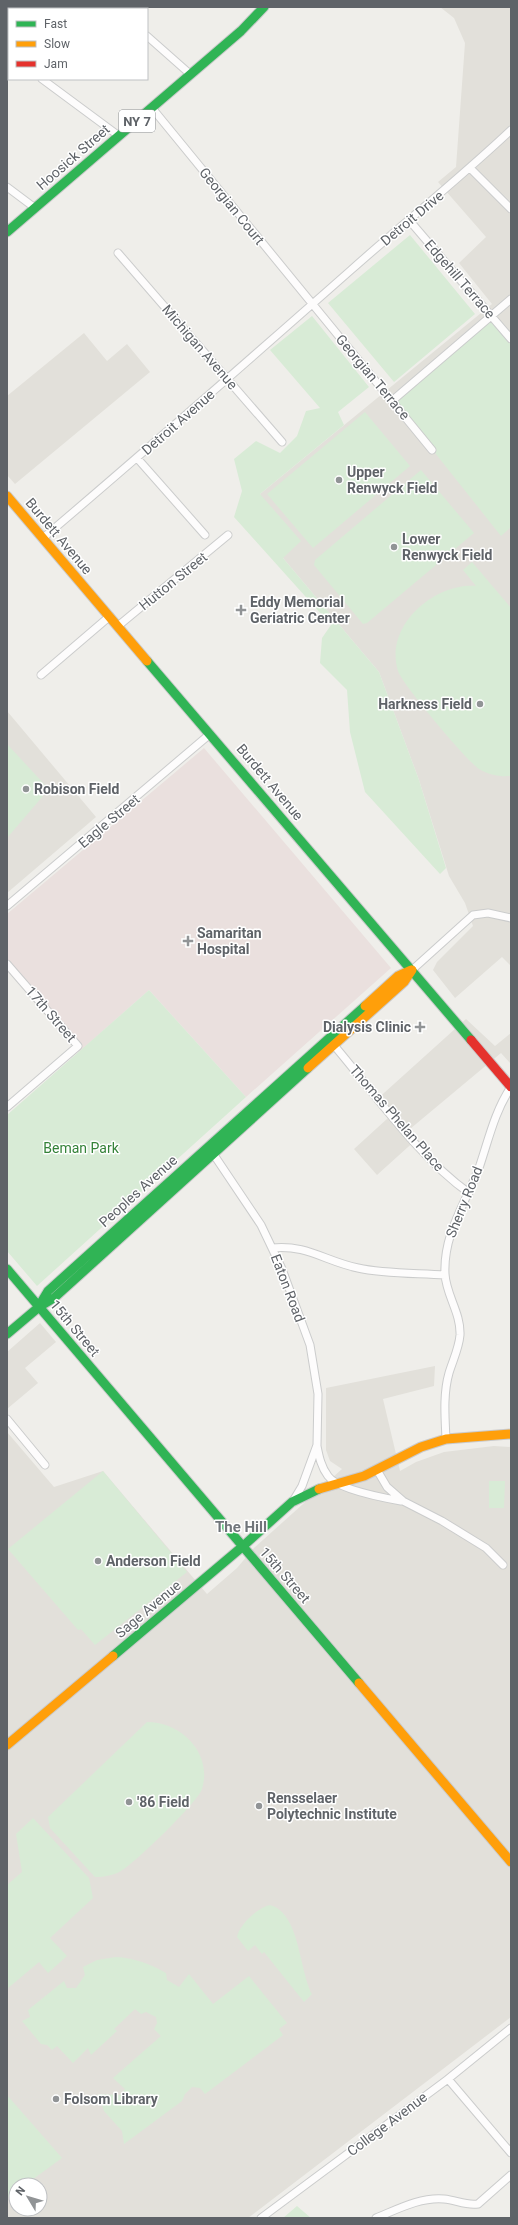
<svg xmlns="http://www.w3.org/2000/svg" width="518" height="2225" font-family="Roboto,sans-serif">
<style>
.education{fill:#e2e0da;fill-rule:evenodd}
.medical{fill:#eae0de}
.green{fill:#d8ebd6}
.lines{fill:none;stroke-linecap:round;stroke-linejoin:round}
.street-casing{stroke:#cbcccc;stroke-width:9}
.fast-casing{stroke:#cacacb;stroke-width:11}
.slow-casing{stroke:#cacacb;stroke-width:11}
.jam-casing{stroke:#cacacb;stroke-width:11}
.street{stroke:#fdfcfc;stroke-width:7}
.fast{stroke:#30b455;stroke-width:9}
.slow{stroke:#ff9f0a;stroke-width:9}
.jam{stroke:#e5322d;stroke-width:9}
.poi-dot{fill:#919496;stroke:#fff;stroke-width:1.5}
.labels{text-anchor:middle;stroke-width:3;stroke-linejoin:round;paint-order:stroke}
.shield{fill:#fff;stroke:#8f9295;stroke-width:1}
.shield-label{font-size:13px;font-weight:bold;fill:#5f6368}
.street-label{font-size:14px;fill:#5f6368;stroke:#fff}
.poi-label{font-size:14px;font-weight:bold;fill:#5f6368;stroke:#fff;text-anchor:start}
.park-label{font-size:14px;fill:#348238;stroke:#fff}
.neighbourhood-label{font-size:15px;font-weight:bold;fill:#70757a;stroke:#fff}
</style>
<rect width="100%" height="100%" fill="#efeeea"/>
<path class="education" d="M440,7H511V966L502,957L455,998L433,970L437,962L473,926L465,903L449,876L419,780L379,672L283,558L260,494L492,304L459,263L486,237L438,182L456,167L465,43L454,18Z
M84,333L107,361L127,344L150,372L15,484L7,475V396Z
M7,711L96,817L7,893Z
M466,1019L495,1046L511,1033V1064L501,1053L410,1129L418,1138L377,1175L354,1149L388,1118L374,1102Z
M40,1323L56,1342L25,1368L38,1383L7,1409V1352Z
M435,1366L434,1386L383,1399L400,1471L416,1462L444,1452L494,1446L511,1447V2017L248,2218H7V1432L54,1487L103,1471L207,1594L237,1568L254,1548L342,1469L330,1461L326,1450V1388ZM16,2185H40V2209H16Z"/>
<path class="medical" d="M204,748L391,968L246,1097L149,990L79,1052L7,969V914Z"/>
<path class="green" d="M410,235L475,314L394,382L328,303Z
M312,316L369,387L338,412L344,425L260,494L301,541L283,558L379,672L419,780L446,868L440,874L365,792L350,732L347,690L320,663L322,638L331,625L234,517L242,491L234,459L256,441L280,453L297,436L306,411L320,408L270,350Z
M492,316L511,339V527L501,536L393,400Z
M365,412L410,466L313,548L267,494Z
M421,470L474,533L367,623L363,624L314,565L315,560Z
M472,562L511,608V776C500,777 489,775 479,769C467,761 402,684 398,671C384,626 434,583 476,586L463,570Z
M7,744L45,785L43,796L7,838Z
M149,990L246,1097L37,1286L7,1251V1115Z
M103,1471L187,1572L95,1645L81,1629L78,1630L8,1549Z
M489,1481H505L504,1508H489Z
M147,1722C181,1722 213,1753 202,1789C198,1802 135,1863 121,1871C114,1875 104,1877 95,1877L50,1828L48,1817Z
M33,1818L89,1878L93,1898L50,1938L67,1956L48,1973L39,1962L7,1989V1885L22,1872L16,1834Z
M270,1905C300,1913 299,1970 312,1994L304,2002L264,1952L262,1954L255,1945L248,1951L237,1937C239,1925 258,1907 270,1905Z
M116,1957C135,1958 150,1964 166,1973L167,1980L179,1987L189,1974L213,2004L249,1976L287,2023L279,2029L283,2035L205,2094L200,2088L192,2087L185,2094L182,2101L124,2144L122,2131L104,2111L98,2094L120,2095L125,2089L113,2078L161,2036L154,2029L157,2023L156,2017L146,2012L141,2014L135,2009L114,2029L117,2031L91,2055L88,2048L73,2063L57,2046L52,2050L47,2045L41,2044L22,2021L30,2017L28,2010L64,1981L67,1988H76L85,1975L83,1967L97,1960Z
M7,2095L62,2158L25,2185H16V2191L7,2198Z
M297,2206L311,2218H283Z"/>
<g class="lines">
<g class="street-casing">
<path id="street" d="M114,7L116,9
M147,36L190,74
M7,53L9,55
M42,79L119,136
M152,108L432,450
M470,168L511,209
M7,187L35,208
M409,220L511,339
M118,253L282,442
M393,400L511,299
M137,458L205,535
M43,538C147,450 249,360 351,270C404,223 459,179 511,130
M118,626L228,535
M41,675L110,616
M7,906L210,734
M7,964L78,1046L7,1107
M412,970L473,915L488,913L511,918
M332,1043C374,1092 417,1156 469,1193
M212,1152L261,1225L282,1269L310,1345L318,1394L317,1445L302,1486L293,1501
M272,1248C306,1244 327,1262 358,1268C384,1274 418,1273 445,1275
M7,1419L45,1465
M446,1439C445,1417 443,1394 449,1373C453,1360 459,1348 460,1335C461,1313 446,1295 445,1274C443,1233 467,1201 480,1165C489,1138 495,1111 511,1087
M317,1446C319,1456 321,1467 328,1476C337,1489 384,1498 401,1501
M377,1470L387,1487L403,1501L442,1521L486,1548L503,1565
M448,2079L511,2153
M261,2218L448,2079L511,2028
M376,2218C398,2209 420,2197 444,2199C456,2200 466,2206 478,2204L511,2175"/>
</g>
<g class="fast-casing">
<path id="fast" d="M7,232L241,31L264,7
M147,661L471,1040
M7,1269L359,1683
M39,1306L48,1291L365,1006
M7,1334L39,1307L54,1298L308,1068
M113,1656L242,1547L292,1502L319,1489"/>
</g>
<g class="slow-casing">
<path id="slow" d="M7,496L147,661
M365,1006L398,976L411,970
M308,1068L404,982L412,970
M319,1489L364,1476L421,1447L446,1439L511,1434
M359,1683L511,1862
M7,1745L113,1656"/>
</g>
<g class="jam-casing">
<path id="jam" d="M471,1040L511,1087"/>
</g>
<use href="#street" class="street"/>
<use href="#fast" class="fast"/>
<use href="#slow" class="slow"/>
<use href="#jam" class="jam"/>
</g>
<g class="poi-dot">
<circle cx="339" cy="480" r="4"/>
<circle cx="394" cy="547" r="4"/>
<path d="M239 604h4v4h4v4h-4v4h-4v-4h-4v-4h4z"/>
<circle cx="480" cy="704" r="4"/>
<circle cx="26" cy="789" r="4"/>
<path d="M186 935h4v4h4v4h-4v4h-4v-4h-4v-4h4z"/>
<path d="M418 1021h4v4h4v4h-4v4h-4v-4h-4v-4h4z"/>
<circle cx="98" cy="1561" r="4"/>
<circle cx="129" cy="1802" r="4"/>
<circle cx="259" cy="1806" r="4"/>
<circle cx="56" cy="2099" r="4"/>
</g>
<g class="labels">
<rect class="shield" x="119" y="110" width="36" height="22" rx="3"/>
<g class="shield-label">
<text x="137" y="126">NY 7</text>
</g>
<g class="street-label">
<text transform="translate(73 157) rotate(-41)" y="5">Hoosick Street</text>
<text transform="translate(232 206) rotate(51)" y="5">Georgian Court</text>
<text transform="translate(412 218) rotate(-40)" y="5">Detroit Drive</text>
<text transform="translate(460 279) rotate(49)" y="5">Edgehill Terrace</text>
<text transform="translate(200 347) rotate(49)" y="5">Michigan Avenue</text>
<text transform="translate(373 377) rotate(50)" y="5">Georgian Terrace</text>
<text transform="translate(178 422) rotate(-41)" y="5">Detroit Avenue</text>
<text transform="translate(59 536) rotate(50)" y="5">Burdett Avenue</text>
<text transform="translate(173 581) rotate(-39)" y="5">Hutton Street</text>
<text transform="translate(270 782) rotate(50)" y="5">Burdett Avenue</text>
<text transform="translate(109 821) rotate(-40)" y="5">Eagle Street</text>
<text transform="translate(51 1014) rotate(49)" y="5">17th Street</text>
<text transform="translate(397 1118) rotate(49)" y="5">Thomas Phelan Place</text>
<text transform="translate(138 1191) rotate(-42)" y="5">Peoples Avenue</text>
<text transform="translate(464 1202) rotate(-68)" y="5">Sherry Road</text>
<text transform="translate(288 1288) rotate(69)" y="5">Eaton Road</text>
<text transform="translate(75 1328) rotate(50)" y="5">15th Street</text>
<text transform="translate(285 1575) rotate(49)" y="5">15th Street</text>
<text transform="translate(148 1609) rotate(-40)" y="5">Sage Avenue</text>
<text transform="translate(387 2124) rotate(-37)" y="5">College Avenue</text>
</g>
<g class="poi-label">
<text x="347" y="477">Upper<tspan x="347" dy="16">Renwyck Field</tspan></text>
<text x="402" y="544">Lower<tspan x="402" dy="16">Renwyck Field</tspan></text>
<text x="250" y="607">Eddy Memorial<tspan x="250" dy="16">Geriatric Center</tspan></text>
<text x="472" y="709" text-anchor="end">Harkness Field</text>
<text x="34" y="794">Robison Field</text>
<text x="197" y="938">Samaritan<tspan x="197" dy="16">Hospital</tspan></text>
<text x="411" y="1032" text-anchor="end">Dialysis Clinic</text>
<text x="106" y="1566">Anderson Field</text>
<text x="267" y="1803">Rensselaer<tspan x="267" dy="16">Polytechnic Institute</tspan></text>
<text x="137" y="1807">'86 Field</text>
<text x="64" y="2104">Folsom Library</text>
</g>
<g class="park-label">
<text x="81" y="1153">Beman Park</text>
</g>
<g class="neighbourhood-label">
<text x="241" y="1532">The Hill</text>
</g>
</g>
<rect width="518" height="2225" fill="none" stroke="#5f6368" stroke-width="16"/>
<rect x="8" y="8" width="140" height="72" fill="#ffffff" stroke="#bfc1c3"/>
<rect x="16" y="21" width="20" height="6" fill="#30b455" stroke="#bfc1c3"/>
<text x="44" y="28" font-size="12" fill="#5f6368">Fast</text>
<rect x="16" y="41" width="20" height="6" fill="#ff9f0a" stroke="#bfc1c3"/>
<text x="44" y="48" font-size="12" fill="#5f6368">Slow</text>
<rect x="16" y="61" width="20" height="6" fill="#e5322d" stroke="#bfc1c3"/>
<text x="44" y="68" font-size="12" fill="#5f6368">Jam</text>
<g transform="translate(28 2197) rotate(308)"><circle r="19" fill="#ffffff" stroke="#bfc1c3"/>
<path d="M0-3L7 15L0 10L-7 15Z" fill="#919496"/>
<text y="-6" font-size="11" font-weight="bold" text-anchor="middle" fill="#5f6368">N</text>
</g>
</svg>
